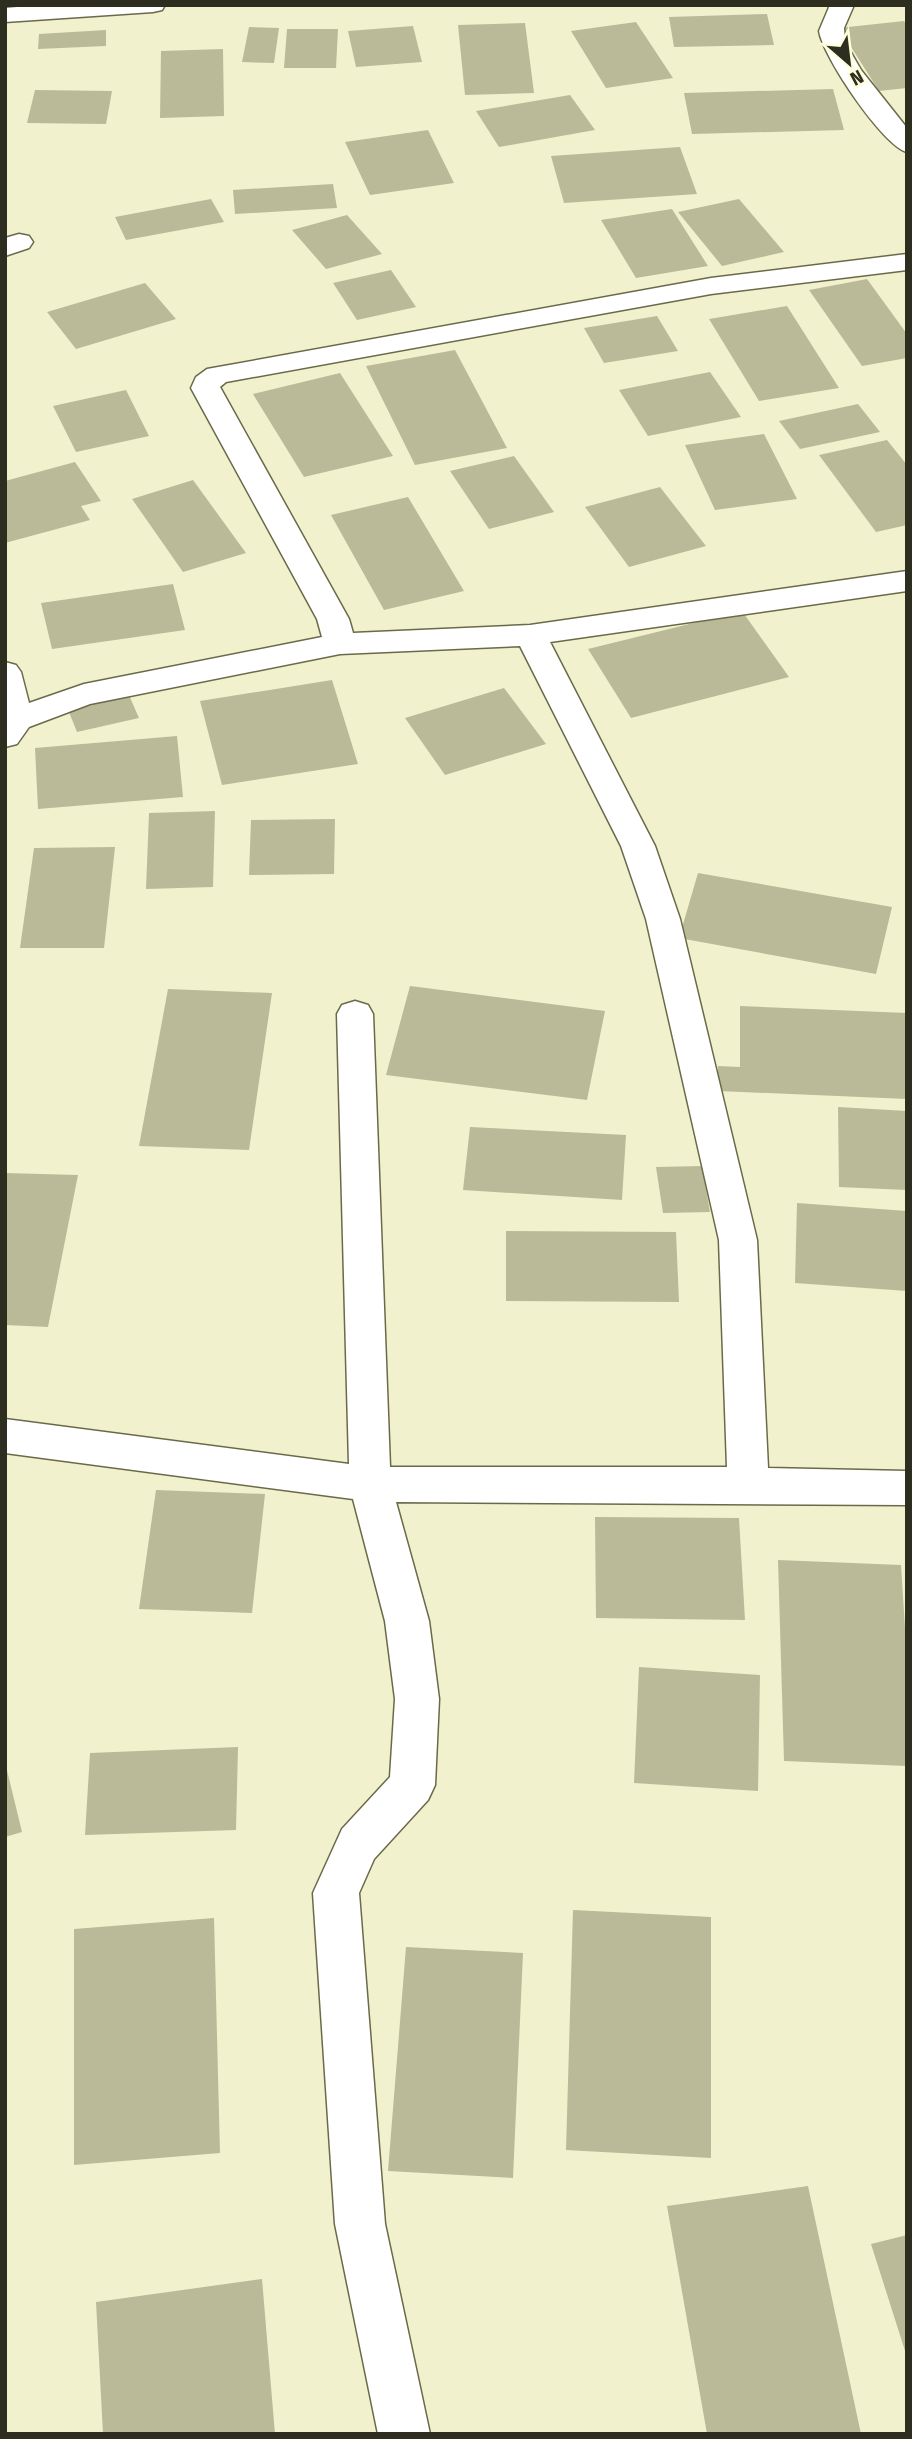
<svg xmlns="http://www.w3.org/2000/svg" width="912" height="2439" font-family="'Fira Sans Condensed',sans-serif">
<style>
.building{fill:#baba98}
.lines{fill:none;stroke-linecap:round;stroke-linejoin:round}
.minor-casing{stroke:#6a6a4a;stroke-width:3}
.minor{fill:#fff;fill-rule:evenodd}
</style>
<rect width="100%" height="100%" fill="#f1f1cd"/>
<path class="building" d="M767,14L774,45L674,47L669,17Z
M904,21L907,25V88L879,91L839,28Z
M636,22L673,78L606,88L571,31Z
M525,23L534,93L465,95L458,25Z
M413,26L422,62L356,67L348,31Z
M249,27L279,28L274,63L242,62Z
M287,29H338L336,68H284Z
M106,30V46L38,49L39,34Z
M223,49L224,116L160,118L161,51Z
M833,89L844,130L692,134L684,93Z
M35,90L112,91L106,124L27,123Z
M570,95L595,130L499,147L476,111Z
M428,130L454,183L370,195L345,142Z
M680,147L697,194L564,203L551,156Z
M333,184L337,208L235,214L233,190Z
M211,199L224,222L126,240L115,217Z
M739,199L784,252L722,266L678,212Z
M672,209L708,266L636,278L601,220Z
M347,215L382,254L326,269L292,230Z
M391,270L416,307L357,320L333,283Z
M867,279L907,334V358L862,366L809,290Z
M145,283L176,319L76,349L47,312Z
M787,306L839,388L759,401L709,319Z
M657,316L678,351L604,363L584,328Z
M455,350L507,448L415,465L366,366Z
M710,372L741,417L648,436L619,390Z
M340,373L393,456L304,477L253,394Z
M126,390L149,436L76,452L53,406Z
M858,404L880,432L800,449L779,421Z
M764,434L797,499L715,510L685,445Z
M887,440L907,465V525L876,532L819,455Z
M514,456L554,512L489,529L450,471Z
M75,462L101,501L81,506L90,520L5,543V481Z
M193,480L246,553L183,572L132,499Z
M660,487L706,546L629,567L585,507Z
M408,497L464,591L384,610L331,515Z
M173,584L185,630L52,649L41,603Z
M742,611L789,677L631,718L588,649Z
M332,680L358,764L222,785L200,701Z
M504,688L546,744L445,775L405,718Z
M128,693L139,718L77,732L67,707Z
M177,736L183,797L38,809L35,748Z
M215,811L213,887L146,889L149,813Z
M335,819L334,874L249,875L251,820Z
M115,847L104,948H20L34,848Z
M698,873L892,907L876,974L679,938Z
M410,986L605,1011L587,1100L386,1075Z
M168,989L272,993L249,1150L139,1146Z
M740,1006L907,1013V1099L718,1091V1066L740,1067Z
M838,1107L907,1111V1190L839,1187Z
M470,1127L626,1135L622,1200L463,1190Z
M702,1166L710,1212L663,1213L656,1167Z
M5,1173L78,1175L48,1327L5,1325Z
M797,1203L907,1211V1291L795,1283Z
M506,1231L676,1232L679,1302L506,1301Z
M156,1490L265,1494L252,1613L139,1609Z
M595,1517L739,1518L745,1620L596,1618Z
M778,1560L901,1565L907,1659V1766L784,1761Z
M639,1667L760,1675L758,1791L634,1783Z
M238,1747L236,1830L85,1835L90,1753Z
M5,1762L22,1832L5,1837Z
M573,1910L711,1917V2158L566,2150Z
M214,1918L220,2153L74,2165V1929Z
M406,1947L523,1953L513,2178L388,2171Z
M808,2186L861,2434H707L667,2206Z
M907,2235V2353L906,2354L871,2244Z
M262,2279L275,2434H103L96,2302Z"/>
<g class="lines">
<g class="minor-casing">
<path id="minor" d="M41,5H165L162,10L153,12L5,22V8Z
M830,5H854L844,28L845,42L861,70L907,128V152C883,146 823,57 819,31Z
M19,234L29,236L33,242L29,248L5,256V238Z
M907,254V270L711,294L226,382L220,387L349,619L353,633L530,625L907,571V591L550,642L655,846L680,919L757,1240L768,1468L907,1471V1505L396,1502L429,1621L439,1699L435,1785L428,1800L374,1859L359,1893L385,2224L430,2434H378L335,2224L313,1893L342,1829L390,1777L395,1699L385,1621L353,1499L5,1453V1419L349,1464L337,1014L342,1005L355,1001L368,1005L373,1014L390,1467H727L719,1240L646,919L621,846L520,646L340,654L90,704L29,727L17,744L5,747V662L16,665L21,672L29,703L84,684L322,637L317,619L191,388L196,377L207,369L711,278Z"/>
</g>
<use href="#minor" class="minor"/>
</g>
<rect width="912" height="2439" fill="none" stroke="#2e2e20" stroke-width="14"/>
<g transform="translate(849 63) rotate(152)" stroke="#fefeda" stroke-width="5" paint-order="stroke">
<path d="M0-5L12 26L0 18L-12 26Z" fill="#2e2e20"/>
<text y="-10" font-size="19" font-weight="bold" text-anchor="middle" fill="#2e2e20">N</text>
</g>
</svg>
